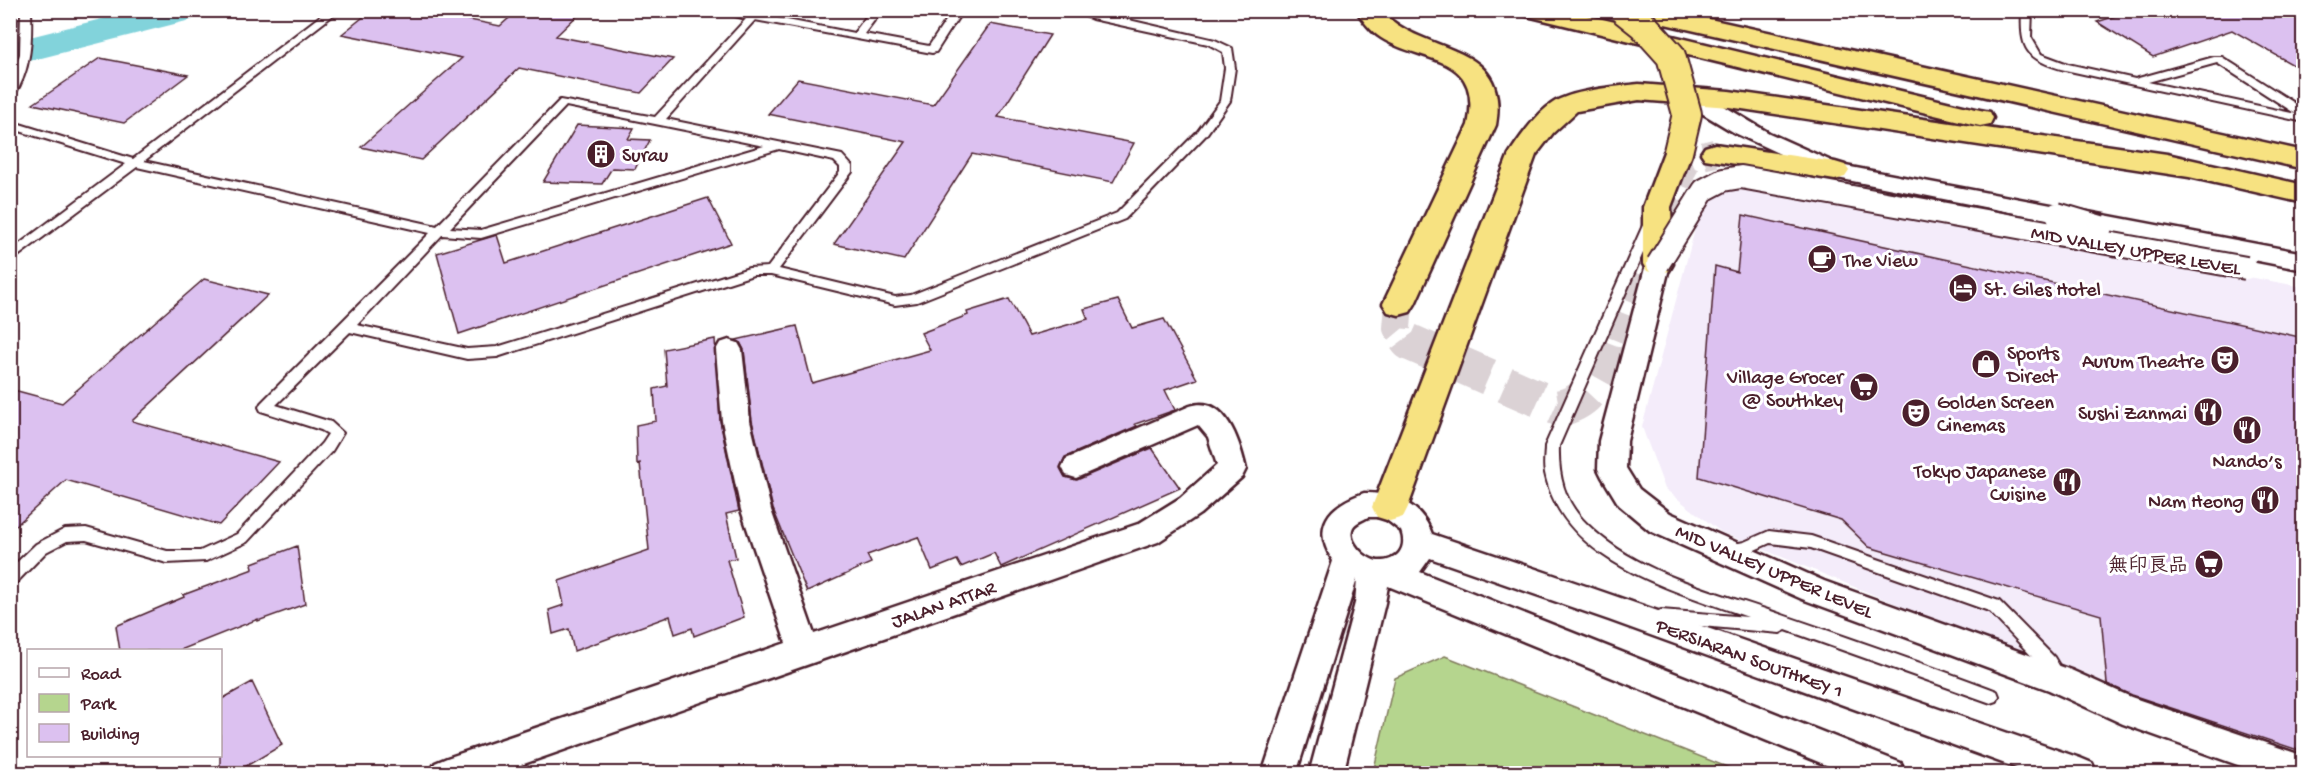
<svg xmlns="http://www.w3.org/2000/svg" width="2314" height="784" font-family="'Gochi Hand','LXGW WenKai TC',sans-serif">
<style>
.built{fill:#f4ecfa}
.green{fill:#b5d58e;stroke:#807a5c;stroke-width:1.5}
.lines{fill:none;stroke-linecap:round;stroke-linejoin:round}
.river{fill:#82d3db;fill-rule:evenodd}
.building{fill:#dcc1f0;stroke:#4a1f2b;stroke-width:1.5}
.motorway-tunnel-far1{stroke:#dbd2d5;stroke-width:28;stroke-dasharray:28 14;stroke-linecap:butt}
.motorway-tunnel{stroke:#dbd2d5;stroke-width:37;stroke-dasharray:37 18;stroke-linecap:butt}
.service-casing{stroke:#4a1f2b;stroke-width:4}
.minor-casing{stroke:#4a1f2b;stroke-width:5}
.motorway-casing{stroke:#4a1f2b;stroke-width:5}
.service{fill:#fff;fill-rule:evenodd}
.minor{fill:#fff;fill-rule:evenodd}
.motorway{fill:#f7e281;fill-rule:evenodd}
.minor-bridge-casing{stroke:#4a1f2b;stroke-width:26;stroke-linecap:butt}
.motorway-bridge-casing{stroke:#4a1f2b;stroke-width:32;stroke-linecap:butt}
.minor-bridge{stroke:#fff;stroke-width:22}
.motorway-bridge{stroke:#f7e281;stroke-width:28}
.labels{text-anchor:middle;stroke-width:6;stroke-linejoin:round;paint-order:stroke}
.poi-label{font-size:20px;fill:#4a1f2b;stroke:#fff;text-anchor:end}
.street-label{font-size:20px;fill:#4a1f2b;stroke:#fff}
</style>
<rect width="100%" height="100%" fill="#fff"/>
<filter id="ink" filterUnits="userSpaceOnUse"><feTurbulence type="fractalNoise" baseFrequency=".0167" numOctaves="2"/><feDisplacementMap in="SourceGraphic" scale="12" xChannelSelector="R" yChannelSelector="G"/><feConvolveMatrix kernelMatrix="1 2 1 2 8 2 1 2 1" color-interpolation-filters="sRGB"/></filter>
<g filter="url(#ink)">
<path class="built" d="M1742,183L2303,287V758L2027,658L1721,532L1665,489L1642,427L1697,222L1712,196Z"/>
<path class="green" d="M1445,656L1742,773H1373L1395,678Z"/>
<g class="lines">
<path class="river" d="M137,10H204L198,18L10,66V42Z"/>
</g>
<path class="building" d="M372,10H419L500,26L518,10H583L556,36L673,59L641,93L519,68L421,160L361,147L462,58L342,34Z
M2134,10H2304V71L2232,30L2153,57L2097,22Z
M990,24L1050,35L998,117L1134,143L1113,182L972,154L904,260L834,244L906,142L768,114L798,79L933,105Z
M100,58L188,75L124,123L33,104Z
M577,125L634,128L628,139L650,140L635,169L612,168L602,184L543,182Z
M708,198L731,243L459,334L437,253L497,235L506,263Z
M1743,215L2304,338V752L2132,695L2107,684L2101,615L1869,547L1841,520L1699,477L1715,266L1737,272Z
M204,279L268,295L132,421L279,462L219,525L66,480L10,531V389L62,403Z
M1009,299L1029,336L1088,319L1084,309L1118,300L1132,328L1164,319L1197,379L1165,390L1175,410L1135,424L1137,426L1065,457L1060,468L1065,477L1077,480L1152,448L1180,488L1001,567L994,553L961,567L957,560L932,570L918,537L867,555L871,563L807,592L773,509L752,421L744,350L740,342L736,340L797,326L812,383L930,350L921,333L968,315L967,312Z
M715,339L720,421L739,511L726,514L736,558L727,560L744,617L694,636L692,628L675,634L670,616L574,651L569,629L553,634L549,610L564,605L559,581L649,550L640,463L637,464L636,425L656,421L654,389L667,386L664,349Z
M297,546L305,604L258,621V619L178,651H120L116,626L184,597L183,595L253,569L252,563Z
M252,682L282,745L233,774H220V700Z"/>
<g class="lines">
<path class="motorway-tunnel-far1" d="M1399,304L1397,328L1407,340
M1615,340L1685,164L1697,157L1715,153"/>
<path class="motorway-tunnel" d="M1406,338L1409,342L1559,408C1595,402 1603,368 1615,338"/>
<g class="service-casing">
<path id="service" d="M21,10H31C32,42 31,69 14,96L10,97V84L20,54Z
M328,10H340L144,161L437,226L560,100L655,117L746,19L714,10H736L854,33L871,10H882L864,34L929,46L953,10H963L936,52L932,53L755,20L666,119L842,155L852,166V172L779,269L895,297L911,295L1117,213L1198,131L1220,101L1225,68L1223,52L1208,44L1092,19L1070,10H1086L1215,40L1232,48L1235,68L1230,101L1206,135L1125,219L917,302L895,305L771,275H753L497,357L467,359L350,332L276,405L331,422L343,433L332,451L247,542L206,561L167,563L86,540L67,541L46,552L15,584L10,585V569L36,544L65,529L86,528L167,551H200L237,534L322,443L328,434L321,430L261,411L259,407L261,403L430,233L137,167L10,262V251L126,164L10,128V121L133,159ZM566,106L764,146L481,230L450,228ZM779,149L834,161L840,167V172L768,267L749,268L497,347L467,349L357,325L442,235L481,238Z
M2022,10H2032L2031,37L2041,54L2068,64L2135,79L2214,57H2222L2304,109V122L2065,70C2026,59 2020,50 2022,10ZM2217,63L2296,114L2148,82Z
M1650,219L1656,223L1559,446C1558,476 1564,502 1587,524C1634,571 1704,588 1765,609C1843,636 1920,662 1997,691L1999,696L1997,701L1991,703L1786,630L1780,633L1656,622L1653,617L1656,612L1661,610L1748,617C1674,590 1563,563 1545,473C1543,464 1545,455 1545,446L1644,223Z
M1769,531L1811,536L1999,601L2054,657L2066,677L2064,682L2058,684L2052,682L2042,667L1989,611L1811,548L1770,543L1746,554L1729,556L1724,554L1722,550L1724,546L1744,542Z"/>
</g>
<g class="minor-casing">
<path id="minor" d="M1691,89L1699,91L1769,133L1840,165L2304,253V270L1827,176L1735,133L1700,112L1680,96L1683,91Z
M1658,255L1667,258L1670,264L1627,441L1626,468L1639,489L1670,513L1824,581L2071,670L2131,697L2304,756V774H2263L2123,724L2049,690L1802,599L1650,531L1619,505L1602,477L1598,469L1599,441L1646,264L1649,258Z
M729,340L738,343L742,350L750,421L771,510L814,634L1138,524L1180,498L1217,465L1208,437L1198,425L1076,478L1066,475L1062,467L1066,459L1190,406C1226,394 1240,443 1246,469L1242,477L1200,514L1158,542L495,774H430L435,763L447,758L786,643L741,510L722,421L716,350L720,343Z
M1364,493C1395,493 1421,504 1432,534C1649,606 1864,684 2080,758L2092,763L2097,774H2033L1609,620L1430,558L1420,572L1901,763L1906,774H1848L1388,586L1385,603L1343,774H1309L1355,603L1357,579L1296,774H1262L1333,561C1311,526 1329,505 1364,493ZM1368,517H1383L1401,531C1408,548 1397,562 1378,561C1365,559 1346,541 1353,527C1356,522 1363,520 1368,517Z"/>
</g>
<g class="motorway-casing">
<path id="motorway" d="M1356,10H1381C1420,57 1511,38 1496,125L1415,304L1410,312L1399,315L1388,312L1383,304L1468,125C1484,50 1418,65 1377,35C1369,29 1362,19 1356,10Z
M1520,10H1565L1980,110L1990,112L1993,118L1990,124L1980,126L1523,15Z
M1622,10H1669L2304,151V169L1634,17L1625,15Z
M1639,84L1729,91L2167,154L2304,185V203L2189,177L1729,107L1639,100L1577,111L1553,133L1536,155L1408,507L1403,517L1390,521L1377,517L1372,507L1509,154C1520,137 1541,107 1560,99C1584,89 1614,87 1639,84Z
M1678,143L1688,146L1692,152L1671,207L1673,264L1669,271L1658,274L1647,271L1643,264V207L1664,152L1668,146Z
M1715,144L1835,162L1845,165L1849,171L1845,177L1835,180L1705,159L1701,153L1705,147Z"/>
</g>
<use href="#service" class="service"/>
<use href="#minor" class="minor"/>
<use href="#motorway" class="motorway"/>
<g class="minor-bridge-casing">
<path id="minor-bridge" d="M2057,214L2101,227
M1658,264L1704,190L1723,180L1741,177L2246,268"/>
</g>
<g class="motorway-bridge-casing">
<path id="motorway-bridge" d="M1624,10L1643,25L1671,56L1687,114L1678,152"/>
</g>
<use href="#minor-bridge" class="minor-bridge"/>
<use href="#motorway-bridge" class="motorway-bridge"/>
</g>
</g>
<defs>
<g id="building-disc" transform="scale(1.5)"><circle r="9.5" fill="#4a1f2b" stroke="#fff"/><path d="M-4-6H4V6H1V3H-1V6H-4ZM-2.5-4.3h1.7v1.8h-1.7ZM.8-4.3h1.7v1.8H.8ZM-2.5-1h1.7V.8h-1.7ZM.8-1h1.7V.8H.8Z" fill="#fff"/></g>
<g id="cafe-disc" transform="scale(1.5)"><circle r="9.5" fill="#4a1f2b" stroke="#fff"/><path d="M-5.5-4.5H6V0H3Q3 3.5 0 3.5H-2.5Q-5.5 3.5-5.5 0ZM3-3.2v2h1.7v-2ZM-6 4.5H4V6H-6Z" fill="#fff"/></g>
<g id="hotel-disc" transform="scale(1.5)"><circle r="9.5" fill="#4a1f2b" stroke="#fff"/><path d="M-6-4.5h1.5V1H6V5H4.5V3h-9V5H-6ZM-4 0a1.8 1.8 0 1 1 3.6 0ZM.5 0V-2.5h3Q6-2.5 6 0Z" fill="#fff"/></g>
<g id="theatre-disc" transform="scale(1.5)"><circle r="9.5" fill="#4a1f2b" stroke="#fff"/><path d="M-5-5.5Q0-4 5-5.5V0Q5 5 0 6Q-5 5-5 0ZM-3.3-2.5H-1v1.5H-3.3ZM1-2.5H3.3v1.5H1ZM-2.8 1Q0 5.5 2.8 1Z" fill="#fff"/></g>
<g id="shop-disc" transform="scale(1.5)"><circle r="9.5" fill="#4a1f2b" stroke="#fff"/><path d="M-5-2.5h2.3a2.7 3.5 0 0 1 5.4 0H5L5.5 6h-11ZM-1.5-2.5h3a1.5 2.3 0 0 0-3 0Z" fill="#fff"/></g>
<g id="supermarket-disc" transform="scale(1.5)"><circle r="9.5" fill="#4a1f2b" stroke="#fff"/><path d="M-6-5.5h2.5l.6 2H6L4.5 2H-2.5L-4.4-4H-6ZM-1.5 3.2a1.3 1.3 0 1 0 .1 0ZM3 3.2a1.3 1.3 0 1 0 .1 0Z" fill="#fff"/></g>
<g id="restaurant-disc" transform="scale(1.5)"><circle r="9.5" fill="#4a1f2b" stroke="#fff"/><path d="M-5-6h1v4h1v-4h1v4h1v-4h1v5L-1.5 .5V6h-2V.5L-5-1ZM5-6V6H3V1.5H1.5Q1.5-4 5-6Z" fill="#fff"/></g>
</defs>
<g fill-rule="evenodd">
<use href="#building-disc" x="601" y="154"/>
<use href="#cafe-disc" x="1822" y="259"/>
<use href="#hotel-disc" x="1963" y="288"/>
<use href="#theatre-disc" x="2225" y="360"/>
<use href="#shop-disc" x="1986" y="364"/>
<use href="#supermarket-disc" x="1864" y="387"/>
<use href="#restaurant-disc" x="2208" y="412"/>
<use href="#theatre-disc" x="1916" y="413"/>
<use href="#restaurant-disc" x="2247" y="430"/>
<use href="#restaurant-disc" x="2067" y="482"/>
<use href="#restaurant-disc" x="2265" y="500"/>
<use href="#supermarket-disc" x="2209" y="564"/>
</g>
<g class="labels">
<g class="poi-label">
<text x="622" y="161" text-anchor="start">Surau</text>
<text x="1843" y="266" text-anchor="start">The View</text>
<text x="1984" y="295" text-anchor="start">St. Giles Hotel</text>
<text x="2007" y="359" text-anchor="start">Sports<tspan x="2007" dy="23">Direct</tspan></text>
<text x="2204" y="367">Aurum Theatre</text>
<text x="1843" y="383">Village Grocer<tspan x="1843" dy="23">@ Southkey</tspan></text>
<text x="1937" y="408" text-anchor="start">Golden Screen<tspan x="1937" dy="23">Cinemas</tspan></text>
<text x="2187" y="419">Sushi Zanmai</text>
<text x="2247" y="467" text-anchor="middle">Nando’s</text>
<text x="2046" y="477">Tokyo Japanese<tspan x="2046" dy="23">Cuisine</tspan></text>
<text x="2244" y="507">Nam Heong</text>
<text x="2188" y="571">無印良品</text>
</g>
<g class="street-label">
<text transform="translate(2136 249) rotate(10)" y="7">MID VALLEY UPPER LEVEL</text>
<text transform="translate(1775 570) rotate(23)" y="7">MID VALLEY UPPER LEVEL</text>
<text transform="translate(943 603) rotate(-19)" y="7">JALAN ATTAR</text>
<text transform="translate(1750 657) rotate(20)" y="7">PERSIARAN SOUTHKEY 1</text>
</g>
</g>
<rect width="2314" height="784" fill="none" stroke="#fff" stroke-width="36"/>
<rect x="18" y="18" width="2278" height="748" fill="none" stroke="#4a1f2b" stroke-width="2" filter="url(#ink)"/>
<rect x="27" y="649" width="195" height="108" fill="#ffffff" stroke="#b7a5aa" stroke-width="1.5"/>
<rect x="39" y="668" width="30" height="9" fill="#ffffff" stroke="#b7a5aa" stroke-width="1.5"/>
<text x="81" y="679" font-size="18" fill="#4a1f2b">Road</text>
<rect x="39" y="694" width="30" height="18" fill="#b5d58e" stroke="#b7a5aa" stroke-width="1.5"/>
<text x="81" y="709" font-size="18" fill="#4a1f2b">Park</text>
<rect x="39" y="724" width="30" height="18" fill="#dcc1f0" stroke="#b7a5aa" stroke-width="1.5"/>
<text x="81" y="739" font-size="18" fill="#4a1f2b">Building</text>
</svg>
